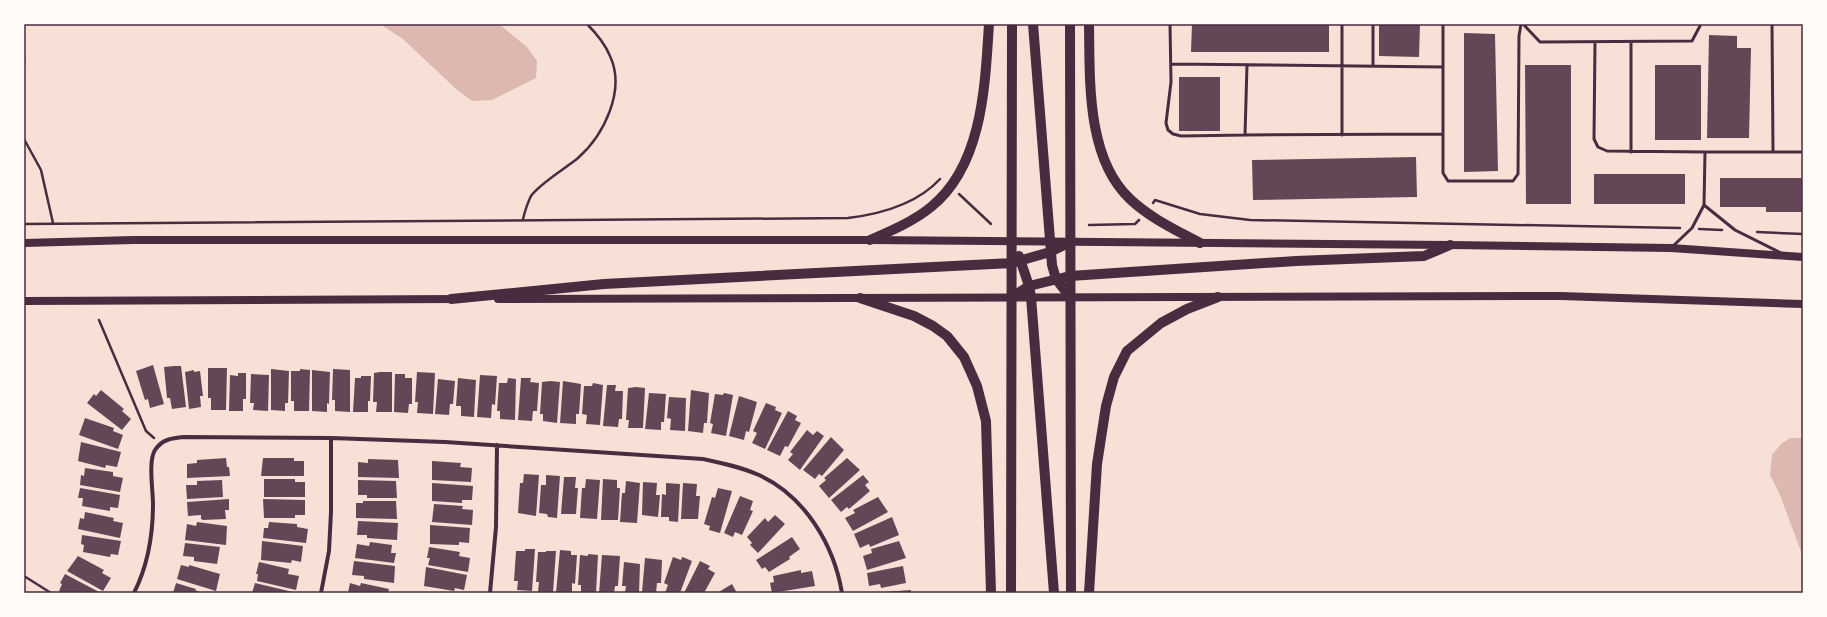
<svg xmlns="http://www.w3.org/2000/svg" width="1827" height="617" font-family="'Work Sans',sans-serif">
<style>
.water{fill:#dcb8b0}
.building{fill:#644757}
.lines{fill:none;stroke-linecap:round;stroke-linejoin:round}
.path{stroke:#4a2c40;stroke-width:2.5}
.service{stroke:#4a2c40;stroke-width:3}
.minor{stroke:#4a2c40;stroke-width:4}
.secondary{stroke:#4a2c40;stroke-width:8}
.primary{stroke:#4a2c40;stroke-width:10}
.neatline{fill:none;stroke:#4a2c40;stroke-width:1.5}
</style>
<rect width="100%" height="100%" fill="#f7e1d7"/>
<path class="water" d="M380,24H499L527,47L537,61L536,78L492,100L472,101L457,90L403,39Z
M1790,438H1803V557L1780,495L1770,475L1772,455L1781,444Z"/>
<path class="building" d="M1192,24H1329V52H1191Z
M1379,24H1420L1419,57L1379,56Z
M1464,33L1495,34L1498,171L1464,172Z
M1709,35L1737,36V48H1751L1749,138H1707Z
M1525,65H1571V204H1526Z
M1655,65H1701V140H1655Z
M1179,77H1220V131H1179Z
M1416,157L1417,197L1253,200L1252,160Z
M1594,174H1685V204H1594Z
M1720,178H1803V212H1766V207H1720Z
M153,365L164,404L150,408L148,399L145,400L144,397L136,371Z
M174,366H181L186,407L172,409L170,398H167L164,367Z
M208,368H227L226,410H211V398H208Z
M271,369L289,371L288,403H285V411L271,410Z
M300,369L310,370L309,411H294V401H291V371H300Z
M333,369L350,370V412L335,411V400H332Z
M194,370V372L200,371L203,396H200L201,407L189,409L185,372Z
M312,370L330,372L329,404L327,403V412L312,411Z
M380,372H392V412H376L377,402H373L374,373Z
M417,372L435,373L433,414L417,413L418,402H415Z
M238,373H246V399H243V411H229L230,375L238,376Z
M251,374L269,375L268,411L253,410L254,403H250Z
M395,374H405V378H412V404H409L408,413L394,412Z
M480,375L497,376L495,405L492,404L491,418L477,417Z
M361,376H371L370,401H368V412H353L355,378H361Z
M458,378L476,380L474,417L461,416V406H456Z
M508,378L516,379L515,420L500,419V411H497L499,383H507Z
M521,378H531L530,382L539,383L537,411H533L532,421L518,420Z
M438,379L455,381L453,404H450L449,415L435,414Z
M550,381L560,382L557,423L543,421V414H540L542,382Z
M563,381L581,384L579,414H576V424L560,423Z
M593,383L603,385L600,425L586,424L587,415L582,414L584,386H592Z
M607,385H616L615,391H623L622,419H619L618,427L603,426Z
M636,387L645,388L643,428H628L629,420H626L628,388Z
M101,390L124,409L122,411L131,419L122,430L87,403L94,394L96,396Z
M691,390L709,393L707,423H704L703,433L688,431Z
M649,393L666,394L664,422H661V430L645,429Z
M724,393L733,395L726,436L711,433L713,424L710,423L715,394L723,395Z
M739,396L757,402L749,432L746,431L744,440L729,436Z
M669,397L686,398L685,431L670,430L671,419L667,418Z
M766,403L776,407L775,410L782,413L765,449L752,443L757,433L753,431Z
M788,411L797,416L795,420L801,423L788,447L785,446L780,456L767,450Z
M85,418L114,428L113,431L123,435L118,449L79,435Z
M807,430L813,435L817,431L824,436L800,470L788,460L793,454L790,452Z
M831,437L844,450L822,476L819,474L815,479L803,470Z
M81,442L121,452L117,467L106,465L105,468L78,461Z
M226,458L227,467H229L230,476L187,478V464L197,463V460Z
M263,458H294V461H304V476H261Z
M847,458L860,470L829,498L819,486L826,480L824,478Z
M368,459L398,460L399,478L358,477V462L368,463Z
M432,461L461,463L460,467L472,468L471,482L432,480Z
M85,468L113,472V476L123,478L120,492L80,485L81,475L84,476Z
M524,474L539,475L536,516L518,513L520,483H523Z
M546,475L560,476L557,518L548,517L547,514L539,513L541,485H546Z
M863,475L869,482L865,485L870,491L849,509L847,507L841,512L831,500Z
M564,477H576L575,488H578L576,514H561Z
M264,479H295V482H305V497H264Z
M586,479L600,480L597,519L580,518L582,488H585Z
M603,479L617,480V488H620L618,520H601Z
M222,480L223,497L187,499L186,485H197V481Z
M358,480L396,481L397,498H367V495H358Z
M626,481L640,483L637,523L620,522L622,493H625Z
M643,482L657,483L656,495H660L658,517L642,515Z
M432,483L473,486L472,500H462V503L432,501Z
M666,483L680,484L678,522L669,521V517H661L662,494L666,495Z
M683,483L697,484L696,496H700L698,519H681Z
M80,488L120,495L118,508L110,507V511L82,506L83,498H78Z
M718,488L732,491L720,533L709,530L710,526L704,524L712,497L715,498Z
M740,496L753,501L750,510L753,511L742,535L735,532L733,537L724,533Z
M878,497L888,512L853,531L845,518L855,513L853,510Z
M229,499V510H225L226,519L203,520L201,519V515L188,516L187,502Z
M263,499L305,500V515H295V518H264Z
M363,501H396L397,519L356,518V503H363Z
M434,504L463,506L462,509L473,510L472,525L432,522Z
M85,512L114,518L113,521L123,523L120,538L78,529L80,518L84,519Z
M775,515L785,524L758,553L750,545L752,543L747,537L765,518L768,522Z
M892,517L899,535L870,547L869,544L860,548L854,534Z
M358,521L398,523L397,540L367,538V535H357Z
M197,522L227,526L226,545L185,540L187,524L196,526Z
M269,522L297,524V527L308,529L306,543L263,538L264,528H268Z
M430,525L470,528L469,543L459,542V545L430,544Z
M82,535L121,541L118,555L111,554L110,557L83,552L84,545L81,544Z
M792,537L800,549L789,557L790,559L769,572L765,567L762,569L756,560Z
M262,541L303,546L301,562L292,560L291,563L261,560Z
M899,541L906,558L867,570L863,556L872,553L871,549Z
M370,542L392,545L391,553H396L394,563L355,558L357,544L369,546Z
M185,543L220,547L217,564L194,561V557L183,556Z
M429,547L460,552L459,556L470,558L468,572L428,565L430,558H427Z
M525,549H535L532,591L517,590L518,581H514L516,551H525Z
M560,550L571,551V555H577L575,584L572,583V593H556Z
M546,551H556L553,593L538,592L539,582H536L538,552H546Z
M588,554L598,555L596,593H581V585H578L580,555L588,556Z
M602,555L620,556L618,586H615L614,593H599Z
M78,556L104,570L102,573L111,578L103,591L67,571Z
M673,557L681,560L682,557L685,558L692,561L680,593H665L668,585L664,583Z
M645,558L662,560L661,583H657L656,593L642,592Z
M354,561L395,566L394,583L364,579V576L352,575Z
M700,561L710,566L708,569L715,573L704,593H684Z
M259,562L289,569L288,574L299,576L296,590L257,581L258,574H256Z
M624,562L640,564L639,593H625L626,586H622Z
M181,565L189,567V565L220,574L216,591L177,579Z
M903,566L906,583L881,588L880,584L869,586L867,573Z
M426,567L467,575L464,590L455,588L454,591L424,586Z
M801,570V573L812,571L815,586L772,593L770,583L774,582L773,576Z
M65,574L101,593H62L59,591L62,584L60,583Z
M176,583L196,589L195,590L202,593H173Z
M255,583L293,592V593H252Z
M350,583L360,586L361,583L389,589L388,593H348Z
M732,584L737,593H717Z
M911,590V593H884V592Z"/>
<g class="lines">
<path class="path" d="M24,57V64
M24,139L41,170L53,223
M959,194L991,224
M1153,203L1155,200L1200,214L1250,220L1680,228
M523,219C525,211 527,204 531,196C539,184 566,168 578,158C604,135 626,90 610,56C605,44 596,33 587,24
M24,224L848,218C881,214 917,204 940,179
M1089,225L1135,224L1139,220
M1699,229L1722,230
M1757,232L1803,234
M99,320L146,431L154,438
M24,576L51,593"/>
<path class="service" d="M1170,24L1171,82L1166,123L1168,130L1173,134L1181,136L1245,135
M1342,24V135
M1373,24V66
M1443,24V173L1448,181H1513L1518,174L1519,36L1521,24
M1523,24L1540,42L1692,41L1701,24
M1772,24L1773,152
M1595,42L1594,139L1598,147L1607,151L1705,152L1704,205
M1631,42V152
M1171,64L1443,67
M1247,65L1245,135L1443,134
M1705,152H1803
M1673,246L1692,228L1704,205L1735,230L1781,253"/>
<path class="minor" d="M134,593C148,565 153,535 153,504C153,490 148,461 155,450C162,439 173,438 184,437L331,438L445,442L703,459C722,463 741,467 759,475C805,496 834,545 842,593
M321,593L329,551L331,512V438
M490,593L496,527L497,445"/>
<path class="secondary" d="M24,243L133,240H870L1450,245L1671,248L1803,257
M498,299L1561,296L1803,304
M24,301L456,299"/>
<path class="primary" d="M1033,24L1052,265L1056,279L1070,297
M1070,24L1071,593
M1089,24C1090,79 1086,158 1130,199C1150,218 1176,230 1200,243
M870,240C891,231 914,221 931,207C983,165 985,85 989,24
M1019,256L1029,286L1031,297L1054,593
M1012,297L1029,286L1070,276L1296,261L1424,256L1450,245
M860,298L914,316L933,326L947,336L964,357L977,386L986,421L991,593
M451,299L604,284L1012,263L1050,252L1070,242
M1011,593L1012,24
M1089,593L1097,464L1106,406L1114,377L1127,351L1161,323L1187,309L1218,297"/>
</g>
<rect width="1827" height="617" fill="none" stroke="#fffaf5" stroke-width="50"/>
<rect x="25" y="25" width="1777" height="567" class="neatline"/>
</svg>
